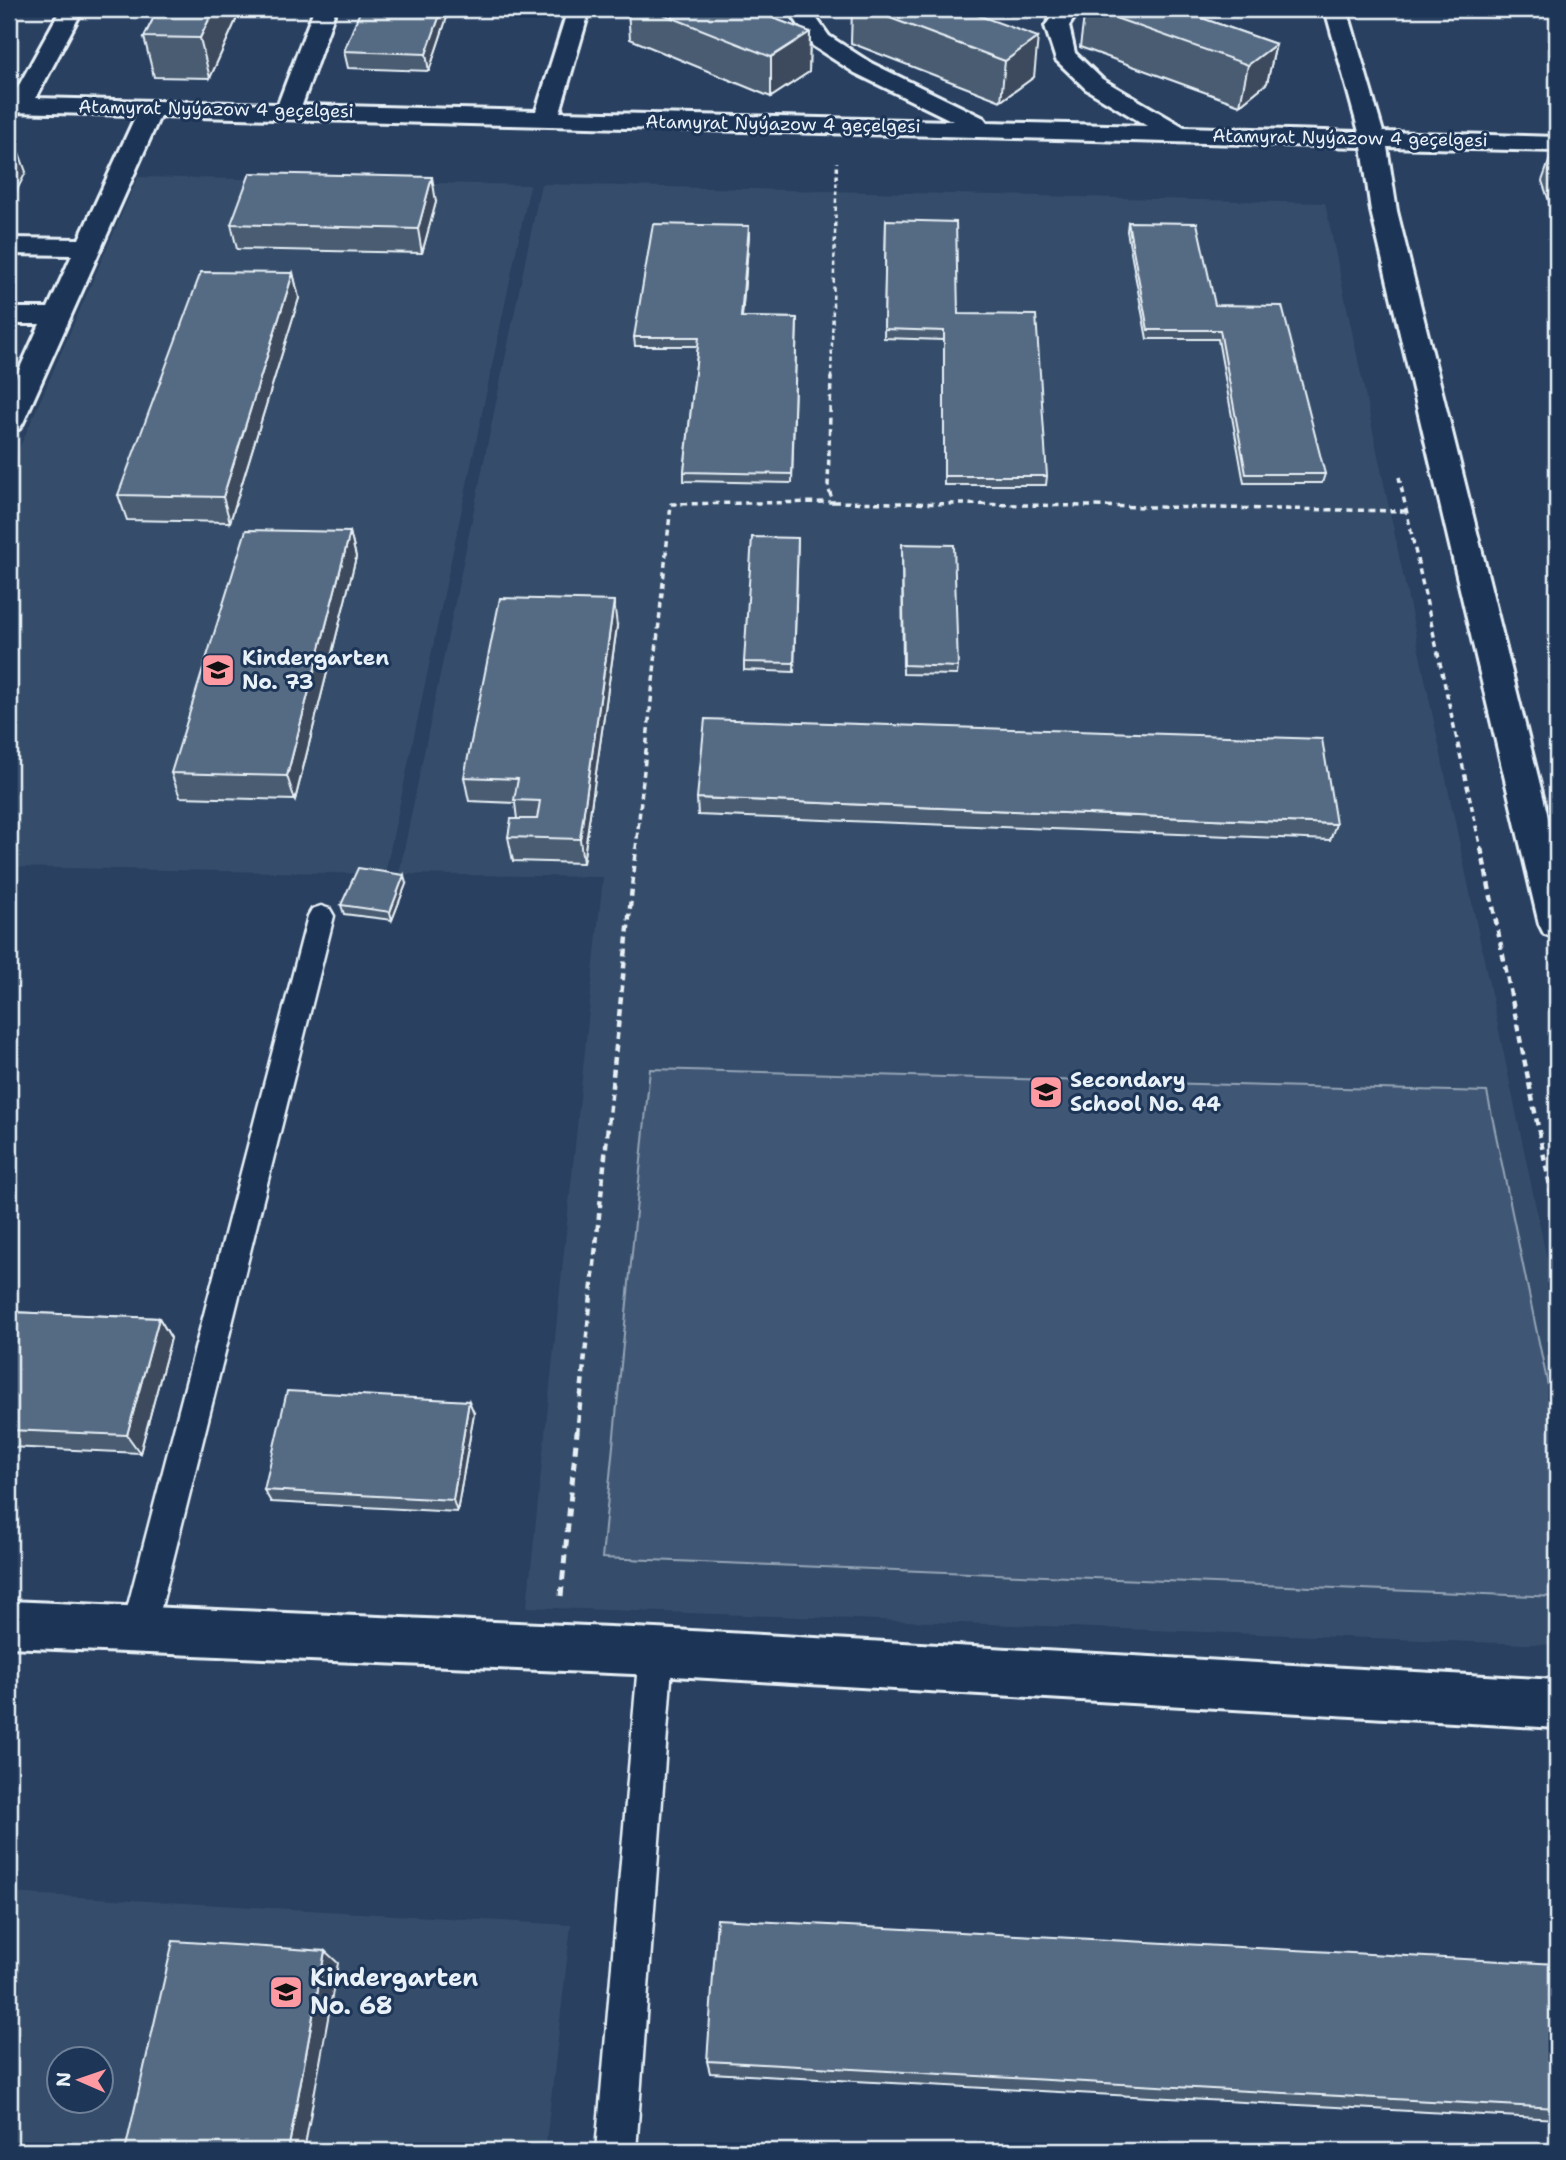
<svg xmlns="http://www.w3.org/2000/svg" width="1566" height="2160" font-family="'Shantell Sans',sans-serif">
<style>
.built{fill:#364d6b;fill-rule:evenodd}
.green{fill:#415774;stroke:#94a4b6;stroke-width:2}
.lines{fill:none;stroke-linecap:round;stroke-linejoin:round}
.lane-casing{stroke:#e8f1f8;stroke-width:5}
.street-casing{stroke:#e8f1f8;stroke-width:6}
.path-far3{stroke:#e8f1f8;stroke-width:2.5;stroke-dasharray:4.5 3.5;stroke-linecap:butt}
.path-far2{stroke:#e8f1f8;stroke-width:3.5;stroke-dasharray:6 4.5;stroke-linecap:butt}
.path-far1{stroke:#e8f1f8;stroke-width:4.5;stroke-dasharray:7 5;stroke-linecap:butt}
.path{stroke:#e8f1f8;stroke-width:5;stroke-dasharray:9 7;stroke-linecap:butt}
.lane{fill:#1d3557;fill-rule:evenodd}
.street{fill:#1d3557;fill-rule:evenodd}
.wall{fill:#495b71;stroke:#e8f1f8;stroke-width:2}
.shaded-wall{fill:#3c4a5c;stroke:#e8f1f8;stroke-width:2}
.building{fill:#556a83;stroke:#e8f1f8;stroke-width:2}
.labels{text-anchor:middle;stroke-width:6;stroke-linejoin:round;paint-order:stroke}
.far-street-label{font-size:18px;fill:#e8f1f8;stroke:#1d3557}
.poi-label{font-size:21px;font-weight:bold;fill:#e8f1f8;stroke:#1d3557;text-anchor:start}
.near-poi-label{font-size:24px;font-weight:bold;fill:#e8f1f8;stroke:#1d3557;text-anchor:start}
</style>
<rect width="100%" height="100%" fill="#294061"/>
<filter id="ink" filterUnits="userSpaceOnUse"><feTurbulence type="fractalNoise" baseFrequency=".0143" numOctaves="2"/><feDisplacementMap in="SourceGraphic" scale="14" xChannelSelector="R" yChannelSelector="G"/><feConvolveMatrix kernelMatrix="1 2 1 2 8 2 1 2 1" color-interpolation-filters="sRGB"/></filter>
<g filter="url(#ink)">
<path class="built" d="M138,177L530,185L385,874L9,867V472Z
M541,184L1325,203L1557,1307V1645L527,1607L603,877L399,874Z
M9,1893L571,1925L545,2151H9ZM60,2058H102V2100H60Z"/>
<path class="green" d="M650,1069L1487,1092L1557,1429V1597L602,1558Z"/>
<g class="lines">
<g class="lane-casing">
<path id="lane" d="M321,906L330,909L334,916L156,1628L151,1640L139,1645L127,1640L122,1628L308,916L312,909Z
M656,1635L668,1640L673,1652L636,2151H596L639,1652L644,1640Z"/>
</g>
<g class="street-casing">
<path id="street" d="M61,9H83L36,98L278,104L314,9H336L302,105L536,111L568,9H590L560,112L953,121L855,73L813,46L788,9H810L829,36L871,63L984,118L987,122L1147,126L1086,89L1056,60L1045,26L1058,9H1080L1069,26L1075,53L1102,79L1184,127L1359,132L1325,9H1347L1383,132L1557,137V151L1387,147L1397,211L1557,853V938L1544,934L1539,924L1371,211L1362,147L160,116L23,423L19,429L9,432V392L40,324H9V308H48L72,255L9,254V238L79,239L136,115L9,112V98H12Z
M9,1601L656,1629L1557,1680V1728L656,1675L9,1647Z"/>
</g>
<path class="path-far3" d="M831,379L837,162"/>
<path class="path-far2" d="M1399,477L1481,849
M833,502L1406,511
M636,849L671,504L833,502L828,487L831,377"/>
<path class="path-far1" d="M1481,848L1557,1220
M577,1434L636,848"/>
<path class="path" d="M561,1596L577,1432"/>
<use href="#lane" class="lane"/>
<use href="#street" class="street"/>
</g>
<path class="wall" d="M158,9H241L210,78L154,77L144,37Z
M628,9H749L810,32L809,72L771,97L630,39Z
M852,9H961L1034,77L1001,101L851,43Z
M1085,9H1176L1276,44L1267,83L1240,105L1080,47Z
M447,17L429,71L348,68L344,51Z
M1551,156H1557V224L1542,181Z
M436,202L422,253L237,249L231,224Z
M886,220L958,314L1047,476L1046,485H944V340L884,338Z
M1128,222L1215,305L1325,474L1322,483H1244L1218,339H1147L1127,231Z
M749,235L742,317L797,318L792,483L684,481V472L698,346H635L634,337Z
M293,273L299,298L230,522L127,520L118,495Z
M350,532L356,557L295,800L180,797L171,773Z
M798,538L794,672L744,670V662Z
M902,544L958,667L957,675L903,674Z
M617,626L583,863L513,861L508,837L517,819L515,803L469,801L464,777Z
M697,798L1336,824L1330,840L698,815Z
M406,884L392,920L344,914L341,905Z
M9,1312L159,1318L171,1338L140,1453L9,1447Z
M474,1413L457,1512L271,1502L264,1490Z
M1557,1964V2119L710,2073L707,2061Z"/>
<path class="shaded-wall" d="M214,9H241L210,78L200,38Z
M442,9H446L447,17L429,71L426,54Z
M810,32L809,72L771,97V57Z
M1038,37L1034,77L1001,101L1005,61Z
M1276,44L1267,83L1240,105L1248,65Z
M17,147L26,172L11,202L9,196V164Z
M432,177L436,202L422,253L418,229Z
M749,226V235L741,326V317Z
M293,273L299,298L230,522L223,497Z
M350,532L356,557L295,800L287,776Z
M614,601L617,626L583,863L580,839Z
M404,875L406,884L392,920L390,912Z
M159,1318L171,1338L140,1453L127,1435Z
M469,1401L474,1413L457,1512L453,1500Z
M325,1951L338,1963L304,2151H288Z"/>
<path class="building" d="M158,9H214L200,38L144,37Z
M361,9H442L426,54L344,51Z
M650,9H749L810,32L771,57Z
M866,9H961L1038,37L1005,61Z
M1090,9H1176L1276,44L1248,65Z
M9,147H17L9,164Z
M1551,156H1557V174Z
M250,173L432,177L418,229L231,224Z
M886,220L956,222L958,314L1036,315L1047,476H944V331L884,329Z
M1128,222L1197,223L1215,305L1282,306L1325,474H1246L1220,330H1148Z
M653,224L749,226L741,317L797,318L792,474L684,472L699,337H634Z
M201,272L293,273L223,497L118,495Z
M246,530L350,532L287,776L171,773Z
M752,537L798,538L794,663L744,662Z
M902,544L954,545L958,667L904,665Z
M500,598L614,601L580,839L508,837L511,819H537L540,801L514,800L518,779L464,777Z
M705,719L1322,739L1336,824L697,798Z
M358,868L404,875L390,912L341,905Z
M9,1312L159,1318L127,1435L9,1430Z
M287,1391L469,1401L453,1500L264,1490Z
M717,1919L1557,1964V2108L707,2061Z
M173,1941L325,1951L288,2151H125Z"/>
</g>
<defs>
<g id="school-square" transform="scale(1.75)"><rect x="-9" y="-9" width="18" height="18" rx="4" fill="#ff9aa2" stroke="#1d3557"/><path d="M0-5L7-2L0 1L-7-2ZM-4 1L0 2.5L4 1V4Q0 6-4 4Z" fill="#111"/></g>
</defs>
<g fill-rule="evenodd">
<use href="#school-square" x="218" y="670"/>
<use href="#school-square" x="1046" y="1092"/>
<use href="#school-square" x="286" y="1992"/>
</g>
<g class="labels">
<g class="far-street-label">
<text transform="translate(216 109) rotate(1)" y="6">Atamyrat Nyýazow 4 geçelgesi</text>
<text transform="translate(783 124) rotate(1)" y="6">Atamyrat Nyýazow 4 geçelgesi</text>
<text transform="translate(1350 138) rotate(1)" y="6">Atamyrat Nyýazow 4 geçelgesi</text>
</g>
<g class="poi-label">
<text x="242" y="665">Kindergarten<tspan x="242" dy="24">No. 73</tspan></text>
<text x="1070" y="1087">Secondary<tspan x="1070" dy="24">School No. 44</tspan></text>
</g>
<g class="near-poi-label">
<text x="310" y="1986">Kindergarten<tspan x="310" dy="28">No. 68</tspan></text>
</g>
</g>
<rect width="1566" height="2160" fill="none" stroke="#1d3557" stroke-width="35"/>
<rect x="18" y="18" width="1531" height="2125" fill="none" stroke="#e8f1f8" stroke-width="2.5" filter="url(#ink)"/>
<g transform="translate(80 2080) rotate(272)"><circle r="33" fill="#1d3557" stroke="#6e8097" stroke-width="2"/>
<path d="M0-5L12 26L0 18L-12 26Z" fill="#ff9aa2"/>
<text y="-10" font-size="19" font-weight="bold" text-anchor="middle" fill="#e8f1f8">N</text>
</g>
</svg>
